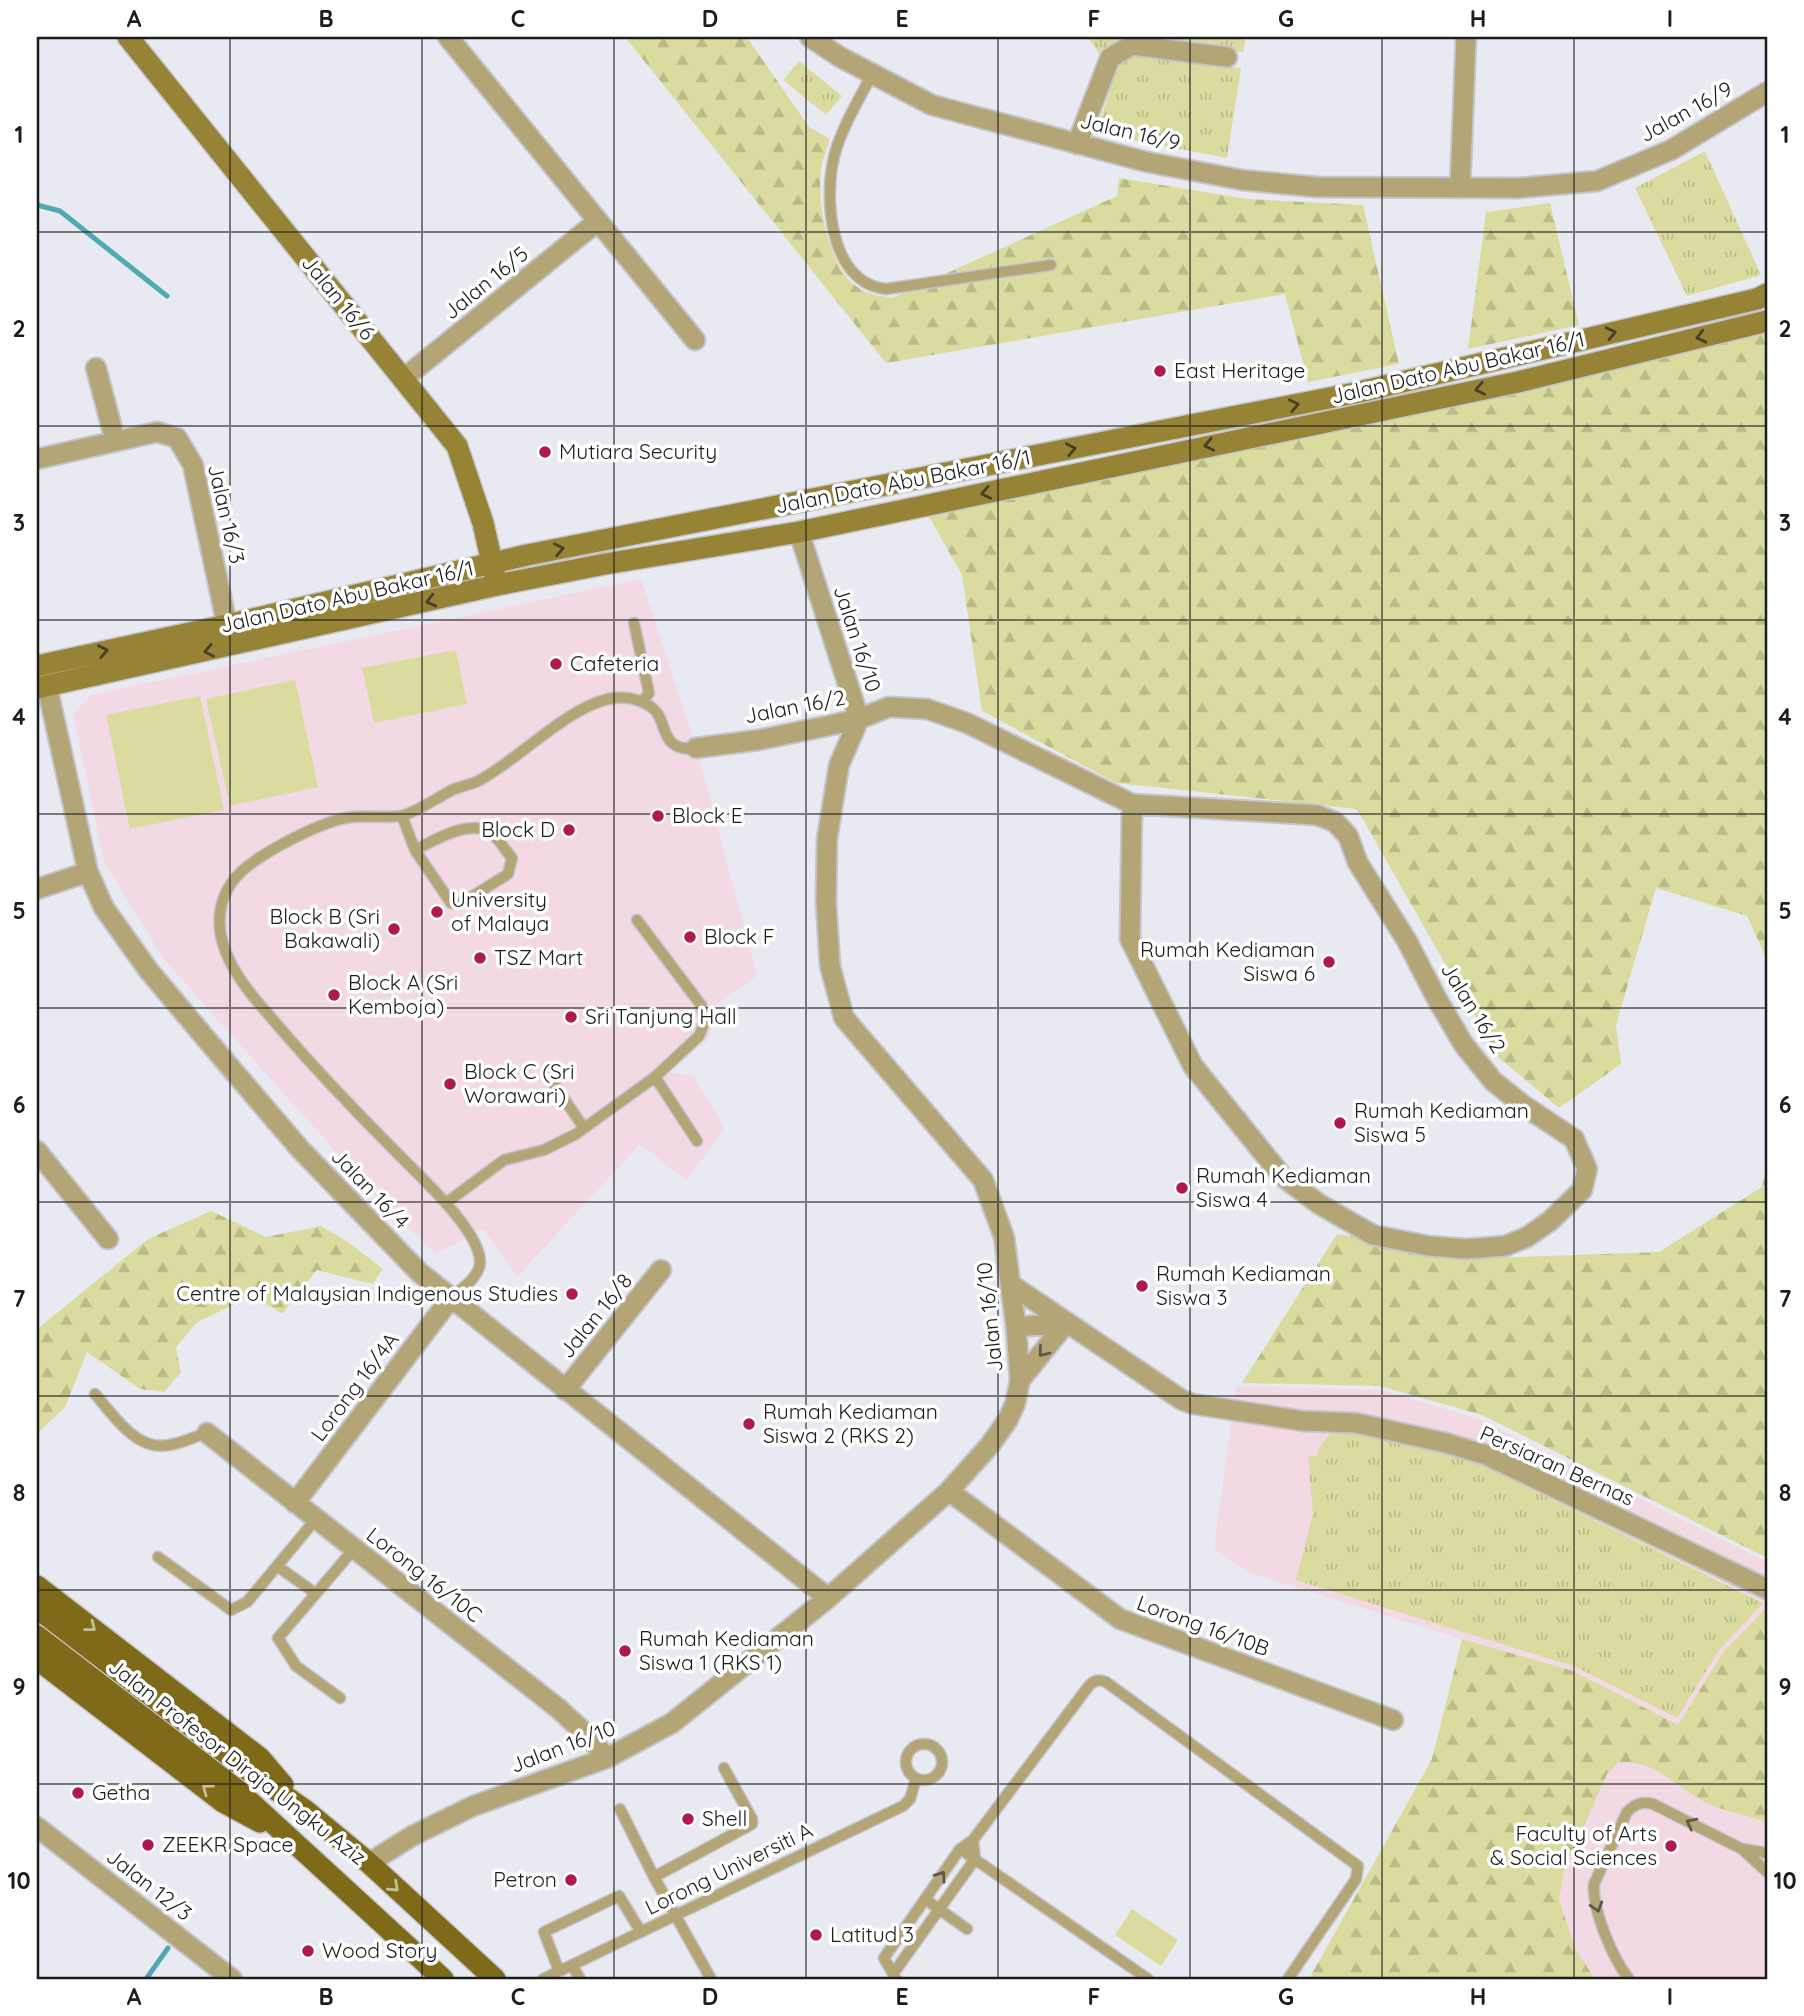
<svg xmlns="http://www.w3.org/2000/svg" width="1804" height="2016" font-family="Quicksand,sans-serif">
<style>
.education{fill:#f2d9e3}
.grass{fill:url(#grass-tufts)}
.forest{fill:url(#forest-firs)}
.pitch{fill:#dadc9f}
.lines{fill:none;stroke-linecap:round;stroke-linejoin:round}
.stream{stroke:#51a9b6;stroke-width:5}
.lane-casing{stroke:#c4c5cb;stroke-width:13}
.street-casing{stroke:#c4c5cb;stroke-width:23}
.secondary-casing{stroke:#c4c5cb;stroke-width:24}
.primary-casing{stroke:#c4c5cb;stroke-width:24}
.lane{stroke:#b3a576;stroke-width:10}
.street{stroke:#b3a576;stroke-width:19}
.secondary{stroke:#978336;stroke-width:21}
.primary{stroke:#7f6a19;stroke-width:21}
.oneway{stroke:#464026}
.oneway2{stroke:#5f5a46}
.oneway3{stroke:#c5bc98}
.grid{fill:none;stroke:#1b1c1e;stroke-width:2;stroke-opacity:0.55}
.poi-dot{fill:#ad1a4b;stroke:#fff;stroke-width:2.5}
.labels{text-anchor:middle;stroke-width:7;stroke-linejoin:round;paint-order:stroke}
.street-label{font-size:21px;fill:#1b1c1e;stroke:#fff}
.poi-label{font-size:21px;fill:#1b1c1e;stroke:#fff;text-anchor:start}
.neatline{fill:none;stroke:#1b1c1e;stroke-width:2.5}
.grid-label{font-size:23px;text-anchor:middle;font-weight:bold;fill:#1b1c1e}
</style>
<defs>
<pattern id="grass-tufts" width="24" height="20" patternUnits="userSpaceOnUse" patternTransform="scale(1.75)"><rect width="24" height="20" fill="#dadc9f"/><path d="M3 7l-1-3M5 7V3M7 7l1-3M15 17l-1-3M17 17v-4M19 17l1-3" fill="none" stroke="#babc88"/></pattern>
<pattern id="forest-firs" width="22" height="20" patternUnits="userSpaceOnUse" patternTransform="scale(1.75)"><rect width="22" height="20" fill="#dadc9f"/><path d="M5 1l3.5 6h-7zM16 11l3.5 6h-7z" fill="#babc88"/></pattern>
</defs>
<rect width="100%" height="100%" fill="#e9eaf1"/>
<path class="education" d="M641,579L698,753L757,976L715,1005V1022L706,1042L669,1072L694,1077L725,1129L686,1181L640,1144L517,1277L483,1229L436,1254L371,1191L165,961L104,862L73,714L91,695Z
M1236,1386L1381,1390L1479,1419L1767,1562V1979H1431L1573,1671L1462,1639L1247,1572L1214,1549Z"/>
<path class="grass" d="M1088,37H1123L1099,54Z
M1140,37H1246L1243,52Z
M1134,54L1241,68L1227,158L1096,133L1119,63Z
M799,61L842,96L826,115L783,80Z
M1705,151L1761,275L1687,296L1635,188Z
M1338,1429L1459,1454L1763,1603L1719,1650L1677,1718L1576,1667L1296,1580L1313,1514L1308,1457L1317,1456C1321,1443 1326,1436 1338,1429Z"/>
<path class="forest" d="M625,37H747L809,127L830,139C827,149 822,160 821,170C817,204 828,265 856,286C866,294 880,296 892,298L1117,196L1119,178L1248,199L1363,205L1399,364L1308,382L1285,294L886,363Z
M1550,203L1579,325L1468,349L1486,212Z
M1767,328V960L1747,916L1656,888L1616,1025L1621,1064L1559,1108L1498,1057L1357,809L1116,783L982,711L962,575L929,517L1366,423Z
M1767,1162V1558L1482,1415L1380,1386L1242,1383L1337,1234L1490,1258L1659,1252L1762,1187Z
M211,1211L266,1237L321,1226L348,1242L383,1269L372,1284L317,1270L282,1314L253,1295L196,1323L176,1348L181,1373L164,1392L140,1389L87,1352L65,1407L37,1434V1329L148,1239Z
M1766,1608L1767,1822C1747,1815 1722,1811 1703,1801C1674,1785 1655,1760 1619,1762L1607,1774L1564,1871L1559,1900L1576,1950L1595,1979H1309L1432,1759L1462,1639L1573,1671L1678,1725L1724,1651Z"/>
<path class="pitch" d="M456,650L467,704L374,723L362,668Z
M295,680L318,787L230,806L206,699Z
M200,696L224,810L130,829L106,715Z
M1132,1909L1178,1940L1161,1966L1115,1935Z"/>
<g class="lines">
<path class="stream" d="M37,205L60,211L167,296
M146,1979L168,1948"/>
<g class="lane-casing">
<path id="lane" d="M872,74C859,100 843,125 835,153C823,196 829,283 886,289L1051,265
M634,623L649,693L643,701
M402,816L415,850L451,903L460,904L508,874L512,858C505,850 498,837 490,832C468,819 435,840 415,850
M547,1074L584,1128
M655,1077L697,1141
M446,1203L504,1160L544,1150L576,1134L655,1077L699,1036L705,1021L701,1005L637,920
M451,1298C461,1289 480,1277 480,1262C480,1233 428,1184 408,1164C364,1120 321,1076 280,1028C258,1002 233,977 223,944C215,917 221,890 242,871C263,852 323,820 352,817C367,815 391,819 405,815C421,809 437,798 452,790C461,786 470,785 478,781C518,761 569,704 614,698C629,696 648,701 657,713C663,721 664,735 671,742C678,749 687,749 696,748
M95,1394C113,1415 137,1452 169,1445C182,1443 194,1437 207,1433
M158,1557L231,1610L247,1602L316,1519
M277,1566L315,1593
M340,1698L296,1666L278,1638L354,1549
M906 1762a18 18 0 1 1 36 0a18 18 0 1 1-36 0Z
M620,1809L654,1877L752,1824V1819L724,1768
M960,1849L1148,1979
M1743,1849L1767,1853
M654,1877L711,1979
M925,1899L967,1929
M572,1965L580,1979
M559,1971L544,1932L619,1896L641,1932
M893,1974L975,1859L973,1840
M543,1979L903,1806L910,1799L916,1779
M896,1979L884,1958L960,1849L973,1840L1088,1687C1094,1680 1098,1679 1106,1682L1358,1866L1356,1879L1288,1979
M1629,1979C1613,1959 1592,1910 1594,1884L1627,1812C1635,1804 1642,1801 1653,1804L1742,1849L1767,1872"/>
</g>
<g class="street-casing">
<path id="street" d="M448,37L695,340
M810,37L840,57L932,105L1147,162L1242,180L1317,187L1519,188L1597,181L1671,150L1767,92
M1077,144L1110,58L1132,45L1227,57
M1460,188L1466,37
M96,368L115,440
M403,379L598,221
M37,459L157,432L177,438L193,465L227,625
M47,686L88,872L104,908L149,971L224,1060L300,1149L419,1272L828,1598
M696,748L758,740L822,727L859,719L889,707L927,709L967,723L1132,804
M1132,804L1317,815L1335,822L1348,836L1358,863L1407,941L1437,999L1464,1045L1493,1081L1523,1105L1574,1139L1587,1169L1582,1190L1550,1221L1527,1237L1505,1246L1466,1249L1429,1246L1373,1235L1319,1204L1282,1176L1193,1066L1130,939Z
M37,889L88,872
M37,1151L108,1239
M1010,1284L1182,1400L1193,1404L1303,1421L1356,1423L1446,1443L1486,1455L1767,1589
M1016,1327L1066,1323
M1020,1380L1066,1323
M565,1390L661,1270
M207,1433L559,1709L587,1735L607,1758
M949,1491L1120,1619L1393,1720
M295,1503L451,1298
M37,1827L232,1979
M369,1863L412,1836L473,1806L607,1758L672,1723L828,1598L949,1491L990,1445L1007,1421L1015,1404L1020,1380L1016,1327L1004,1237L983,1180L844,1018L830,966L826,902L827,839L839,765L859,719L799,532"/>
</g>
<g class="secondary-casing">
<path id="secondary" d="M128,37L457,446L483,523L495,576
M37,666L227,625L527,555L1355,393L1757,299L1767,294
M37,688L497,585L605,564L799,532L1518,382L1767,321"/>
</g>
<g class="primary-casing">
<path id="primary" d="M37,1586L260,1758L283,1785
M37,1608L249,1771L305,1810L369,1863L495,1979
M37,1636L236,1789L443,1979
M37,1659L223,1802L260,1822"/>
</g>
<use href="#lane" class="lane"/>
<use href="#street" class="street"/>
<use href="#secondary" class="secondary"/>
<use href="#primary" class="primary"/>
</g>
<defs><path id="oneway-chevron" d="M-2-3.5L2.5 0L-2 3.5" fill="none" stroke-width="1.6" stroke-linecap="round" stroke-linejoin="round" transform="scale(1.75)"/></defs>
<g class="oneway">
<use href="#oneway-chevron" transform="translate(1611 333) rotate(-13)"/>
<use href="#oneway-chevron" transform="translate(1701 337) rotate(166)"/>
<use href="#oneway-chevron" transform="translate(1480 389) rotate(168)"/>
<use href="#oneway-chevron" transform="translate(1294 405) rotate(-11)"/>
<use href="#oneway-chevron" transform="translate(1209 445) rotate(168)"/>
<use href="#oneway-chevron" transform="translate(1071 449) rotate(-11)"/>
<use href="#oneway-chevron" transform="translate(986 493) rotate(168)"/>
<use href="#oneway-chevron" transform="translate(559 549) rotate(-11)"/>
<use href="#oneway-chevron" transform="translate(431 601) rotate(166)"/>
<use href="#oneway-chevron" transform="translate(103 651) rotate(-12)"/>
<use href="#oneway-chevron" transform="translate(209 651) rotate(168)"/>
</g>
<g class="oneway2">
<use href="#oneway-chevron" transform="translate(1043 1352) rotate(129)"/>
<use href="#oneway-chevron" transform="translate(1691 1823) rotate(-153)"/>
<use href="#oneway-chevron" transform="translate(941 1876) rotate(-55)"/>
<use href="#oneway-chevron" transform="translate(1597 1907) rotate(73)"/>
</g>
<g class="oneway3">
<use href="#oneway-chevron" transform="translate(91 1627) rotate(38)"/>
<use href="#oneway-chevron" transform="translate(207 1789) rotate(-143)"/>
<use href="#oneway-chevron" transform="translate(394 1887) rotate(43)"/>
</g>
<path class="grid" d="M230,37V1979M422,37V1979M614,37V1979M806,37V1979M998,37V1979M1190,37V1979M1382,37V1979M1574,37V1979M37,232H1767M37,426H1767M37,620H1767M37,814H1767M37,1008H1767M37,1202H1767M37,1396H1767M37,1590H1767M37,1784H1767"/>
<g class="poi-dot">
<circle cx="1160" cy="371" r="7"/>
<circle cx="545" cy="452" r="7"/>
<circle cx="556" cy="664" r="7"/>
<circle cx="658" cy="816" r="7"/>
<circle cx="569" cy="830" r="7"/>
<circle cx="437" cy="912" r="7"/>
<circle cx="394" cy="929" r="7"/>
<circle cx="690" cy="937" r="7"/>
<circle cx="480" cy="958" r="7"/>
<circle cx="1329" cy="962" r="7"/>
<circle cx="334" cy="995" r="7"/>
<circle cx="571" cy="1017" r="7"/>
<circle cx="450" cy="1084" r="7"/>
<circle cx="1340" cy="1123" r="7"/>
<circle cx="1182" cy="1188" r="7"/>
<circle cx="1142" cy="1286" r="7"/>
<circle cx="572" cy="1294" r="7"/>
<circle cx="749" cy="1424" r="7"/>
<circle cx="625" cy="1651" r="7"/>
<circle cx="78" cy="1793" r="7"/>
<circle cx="688" cy="1819" r="7"/>
<circle cx="148" cy="1845" r="7"/>
<circle cx="1671" cy="1846" r="7"/>
<circle cx="571" cy="1880" r="7"/>
<circle cx="816" cy="1935" r="7"/>
<circle cx="308" cy="1951" r="7"/>
</g>
<g class="labels">
<g class="street-label">
<text transform="translate(1686 112) rotate(-29)" y="7">Jalan 16/9</text>
<text transform="translate(1130 132) rotate(13)" y="7">Jalan 16/9</text>
<text transform="translate(486 283) rotate(-39)" y="7">Jalan 16/5</text>
<text transform="translate(338 298) rotate(51)" y="7">Jalan 16/6</text>
<text transform="translate(1458 368) rotate(-13)" y="7">Jalan Dato Abu Bakar 16/1</text>
<text transform="translate(903 482) rotate(-11)" y="7">Jalan Dato Abu Bakar 16/1</text>
<text transform="translate(226 514) rotate(77)" y="7">Jalan 16/3</text>
<text transform="translate(347 597) rotate(-13)" y="7">Jalan Dato Abu Bakar 16/1</text>
<text transform="translate(857 639) rotate(72)" y="7">Jalan 16/10</text>
<text transform="translate(795 707) rotate(-11)" y="7">Jalan 16/2</text>
<text transform="translate(1473 1008) rotate(58)" y="7">Jalan 16/2</text>
<text transform="translate(370 1189) rotate(46)" y="7">Jalan 16/4</text>
<text transform="translate(596 1316) rotate(-51)" y="7">Jalan 16/8</text>
<text transform="translate(990 1317) rotate(-96)" y="7">Jalan 16/10</text>
<text transform="translate(355 1387) rotate(-53)" y="7">Lorong 16/4A</text>
<text transform="translate(1557 1466) rotate(24)" y="7">Persiaran Bernas</text>
<text transform="translate(424 1575) rotate(38)" y="7">Lorong 16/10C</text>
<text transform="translate(1203 1626) rotate(20)" y="7">Lorong 16/10B</text>
<text transform="translate(563 1747) rotate(-21)" y="7">Jalan 16/10</text>
<text transform="translate(237 1762) rotate(38)" y="7">Jalan Profesor Diraja Ungku Aziz</text>
<text transform="translate(729 1869) rotate(-26)" y="7">Lorong Universiti A</text>
<text transform="translate(149 1885) rotate(38)" y="7">Jalan 12/3</text>
</g>
<g class="poi-label">
<text x="1174" y="378">East Heritage</text>
<text x="559" y="459">Mutiara Security</text>
<text x="570" y="671">Cafeteria</text>
<text x="672" y="823">Block E</text>
<text x="555" y="837" text-anchor="end">Block D</text>
<text x="451" y="907">University<tspan x="451" dy="24">of Malaya</tspan></text>
<text x="380" y="924" text-anchor="end">Block B (Sri<tspan x="380" dy="24">Bakawali)</tspan></text>
<text x="704" y="944">Block F</text>
<text x="1315" y="957" text-anchor="end">Rumah Kediaman<tspan x="1315" dy="24">Siswa 6</tspan></text>
<text x="494" y="965">TSZ Mart</text>
<text x="348" y="990">Block A (Sri<tspan x="348" dy="24">Kemboja)</tspan></text>
<text x="585" y="1024">Sri Tanjung Hall</text>
<text x="464" y="1079">Block C (Sri<tspan x="464" dy="24">Worawari)</tspan></text>
<text x="1354" y="1118">Rumah Kediaman<tspan x="1354" dy="24">Siswa 5</tspan></text>
<text x="1196" y="1183">Rumah Kediaman<tspan x="1196" dy="24">Siswa 4</tspan></text>
<text x="1156" y="1281">Rumah Kediaman<tspan x="1156" dy="24">Siswa 3</tspan></text>
<text x="558" y="1301" text-anchor="end">Centre of Malaysian Indigenous Studies</text>
<text x="763" y="1419">Rumah Kediaman<tspan x="763" dy="24">Siswa 2 (RKS 2)</tspan></text>
<text x="639" y="1646">Rumah Kediaman<tspan x="639" dy="24">Siswa 1 (RKS 1)</tspan></text>
<text x="92" y="1800">Getha</text>
<text x="702" y="1826">Shell</text>
<text x="1657" y="1841" text-anchor="end">Faculty of Arts<tspan x="1657" dy="24">&amp; Social Sciences</tspan></text>
<text x="162" y="1852">ZEEKR Space</text>
<text x="557" y="1887" text-anchor="end">Petron</text>
<text x="830" y="1942">Latitud 3</text>
<text x="322" y="1958">Wood Story</text>
</g>
</g>
<rect width="1804" height="2016" fill="none" stroke="#ffffff" stroke-width="77"/>
<rect x="38" y="38" width="1728" height="1940" class="neatline"/>
<g class="grid-label">
<text x="134" y="27">A</text>
<text x="326" y="27">B</text>
<text x="518" y="27">C</text>
<text x="710" y="27">D</text>
<text x="902" y="27">E</text>
<text x="1094" y="27">F</text>
<text x="1286" y="27">G</text>
<text x="1478" y="27">H</text>
<text x="1670" y="27">I</text>
<text x="19" y="143">1</text>
<text x="1785" y="143">1</text>
<text x="19" y="337">2</text>
<text x="1785" y="337">2</text>
<text x="19" y="531">3</text>
<text x="1785" y="531">3</text>
<text x="19" y="725">4</text>
<text x="1785" y="725">4</text>
<text x="19" y="919">5</text>
<text x="1785" y="919">5</text>
<text x="19" y="1113">6</text>
<text x="1785" y="1113">6</text>
<text x="19" y="1307">7</text>
<text x="1785" y="1307">7</text>
<text x="19" y="1501">8</text>
<text x="1785" y="1501">8</text>
<text x="19" y="1695">9</text>
<text x="1785" y="1695">9</text>
<text x="19" y="1889">10</text>
<text x="1785" y="1889">10</text>
<text x="134" y="2005">A</text>
<text x="326" y="2005">B</text>
<text x="518" y="2005">C</text>
<text x="710" y="2005">D</text>
<text x="902" y="2005">E</text>
<text x="1094" y="2005">F</text>
<text x="1286" y="2005">G</text>
<text x="1478" y="2005">H</text>
<text x="1670" y="2005">I</text>
</g>
</svg>
